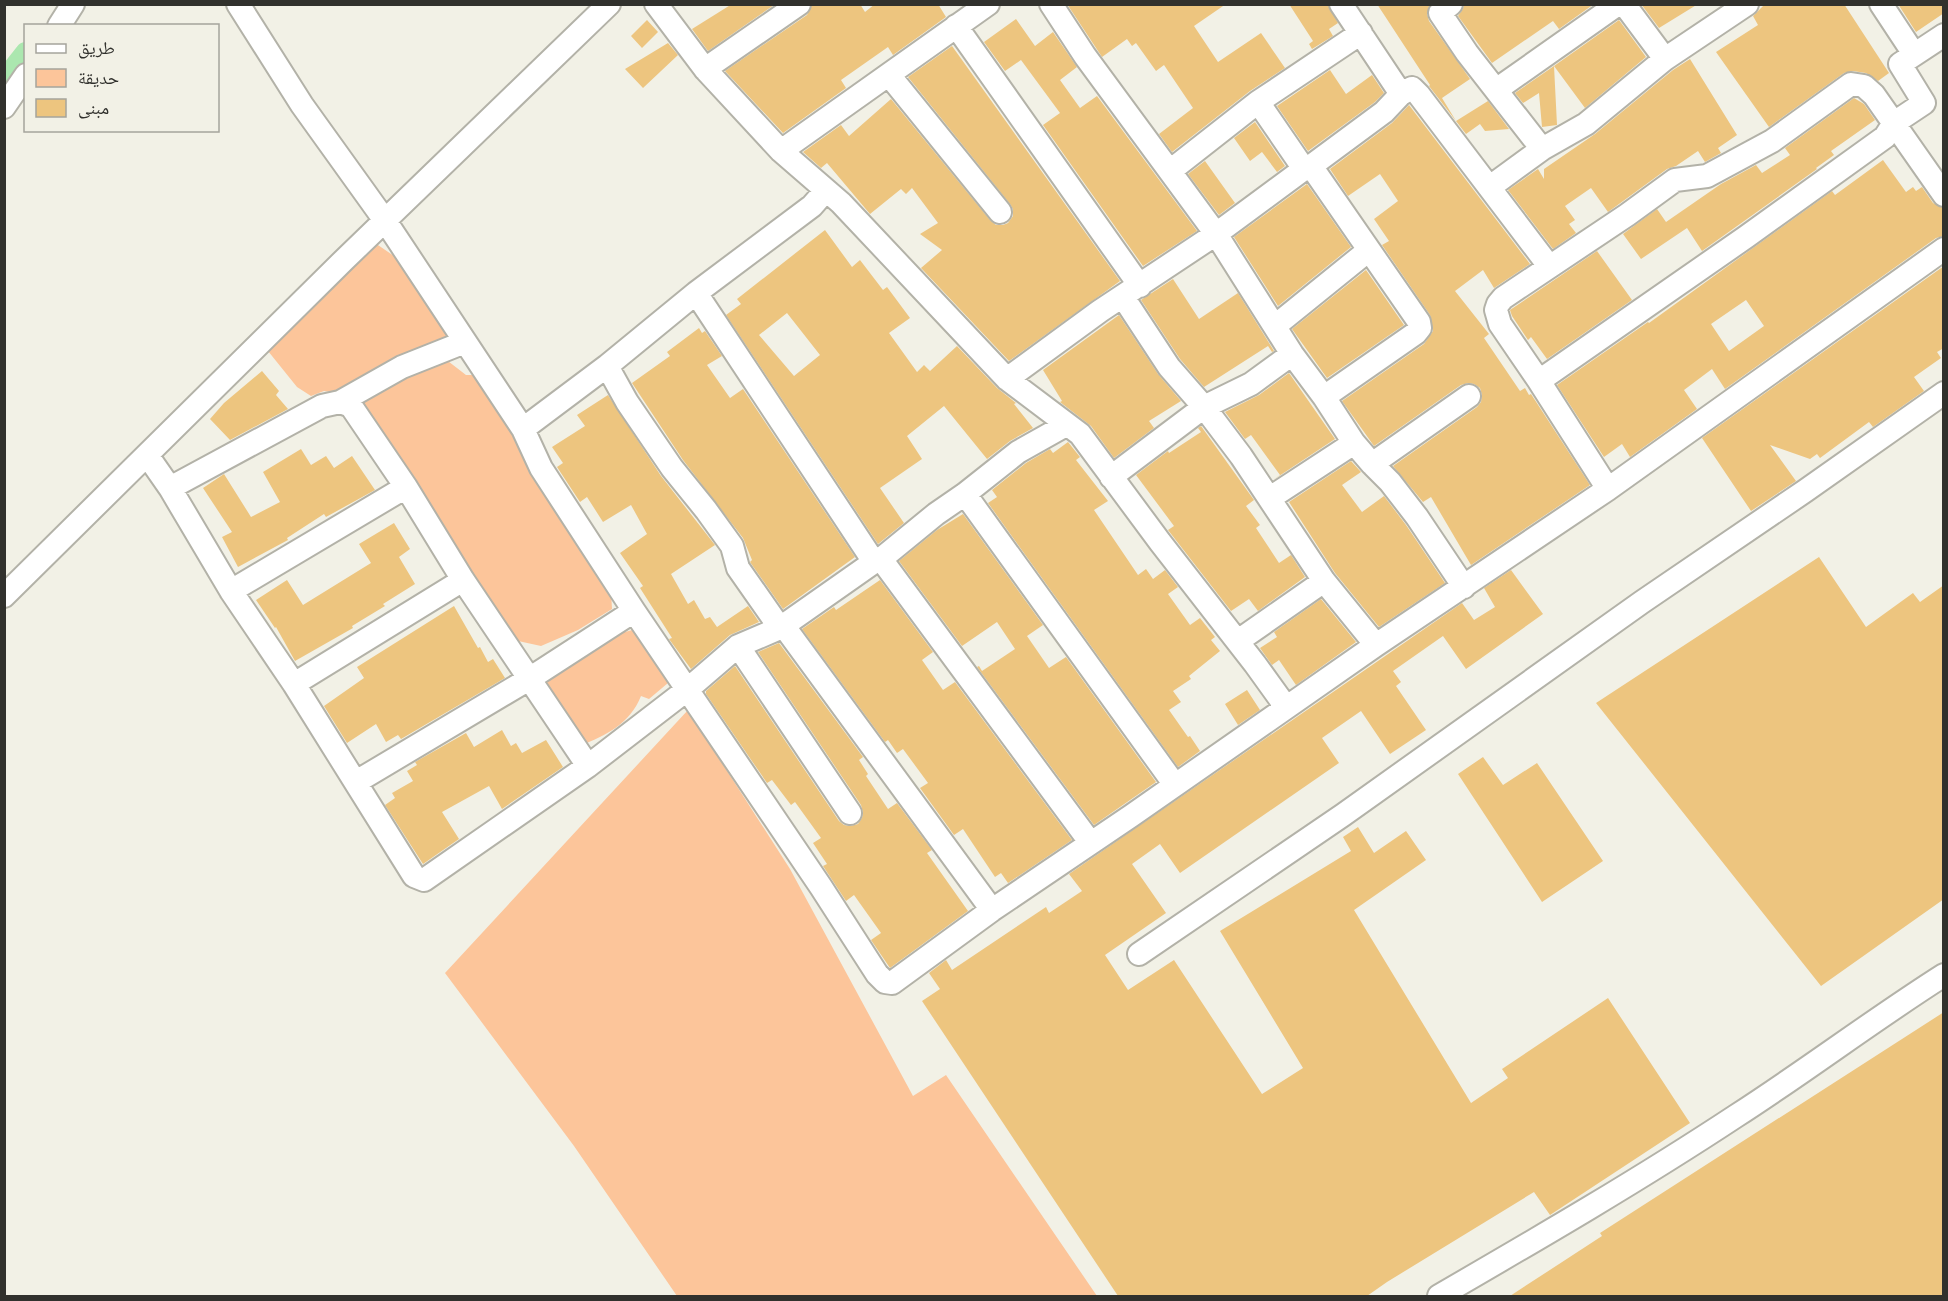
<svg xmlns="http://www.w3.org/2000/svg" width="1948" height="1301" font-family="Jost,'Noto Naskh Arabic',sans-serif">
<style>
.green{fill:#fcc59a}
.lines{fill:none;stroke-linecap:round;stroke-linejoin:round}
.canal{stroke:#abe7af;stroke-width:22}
.building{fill:#edc57f;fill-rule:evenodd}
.minor-casing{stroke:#b3b2a8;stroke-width:26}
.minor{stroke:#fff;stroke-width:22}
</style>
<rect width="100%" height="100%" fill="#f2f1e6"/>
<path class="green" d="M375,243L394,256L425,300L444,322L449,343L337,393L324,391L311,396L297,387L268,351Z
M444,358L466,375H483L611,591L612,609L578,630L541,646L509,639L354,395L397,383Z
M647,626L682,662L668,683L649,699L641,696C630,724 606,735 580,746L543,682L615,628L625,632Z
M688,710L790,869L913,1096L946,1075L1097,1296H677L574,1146L445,973Z"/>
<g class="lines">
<path class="canal" d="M4,81L26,53"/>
</g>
<path class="building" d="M732,4L774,5L708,51L692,29Z
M812,4H860L865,12L875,4H938L946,17L893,55L888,47L841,80L846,88L783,133L725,71L807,15Z
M1067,4H1226L1194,26L1218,62L1261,33L1285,68L1250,91L1172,152L1159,134L1193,108L1164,65L1156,71L1136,43L1132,46L1127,39L1102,57Z
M1289,4H1328L1338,23L1329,29L1333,36L1312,49L1309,44L1313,41Z
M1377,4H1430L1427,14L1429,21L1470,79L1442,98L1456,121L1488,101L1509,129L1485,131L1480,124L1466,134L1429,86L1430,85Z
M1464,4H1594L1559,29L1553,21L1492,63L1458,16L1463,9Z
M1641,4H1698L1659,28Z
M1765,4H1844L1889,73L1878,81L1866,73L1853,71L1844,73L1769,127L1716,52L1758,25L1753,16Z
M1898,4H1944V13L1916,32Z
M1016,19L1035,46L1053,32L1077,67L1060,80L1080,108L1097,96L1197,231L1143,266L1043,125L1060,113L1021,60L1005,71L984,42Z
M647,20L658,32L642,48L631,36Z
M1619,20L1646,57L1585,108L1554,66Z
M668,43L678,55L643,88L625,69Z
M952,46L1120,281L1009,361L921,268L942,250L920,234L938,223L912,188L906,194L901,189L870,214L827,163L821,168L803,152L841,125L849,136L891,99L990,220L996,225H1003L1008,223L1013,216V209L1010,204L908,77Z
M1690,59L1737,135L1718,148L1721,153L1705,162L1698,151L1676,166L1667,169L1608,212L1591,188L1565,206L1575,220L1569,224L1576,233L1553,249L1508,190L1538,169L1544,179V169L1595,134L1673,70Z
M1554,66L1557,125L1542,127L1539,93L1523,103L1515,93Z
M1330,70L1346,94L1372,75L1384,93L1375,102L1308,151L1277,106Z
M1854,98L1864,104L1875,120L1831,151L1834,155L1816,168L1817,169L1702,251L1687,228L1641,259L1623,234L1657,209L1666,222L1721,184L1756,165L1762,173L1790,155L1785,148Z
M1409,105L1530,264L1494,288L1483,270L1455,291L1489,334L1484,338L1520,391L1525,388L1529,395L1531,394L1590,485L1471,565L1431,497L1423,502L1393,466L1477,407L1481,402L1482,395L1480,388L1474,384L1468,383L1461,385L1374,446L1342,401L1424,344L1433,331L1430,315L1382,245L1389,241L1374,219L1398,201L1380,174L1348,196L1330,169L1392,123Z
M1255,122L1285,166L1277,172L1262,152L1250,161L1234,138Z
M1883,160L1906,192L1913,187L1916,191L1922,187L1933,203L1944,208V236L1936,238L1725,389L1712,369L1684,390L1697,409L1630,457L1622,444L1604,457L1557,385L1648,322L1649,323L1832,191L1835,195ZM1746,300L1764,326L1729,351L1711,324Z
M1205,161L1235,203L1219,215L1188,174Z
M1307,184L1351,247L1278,306L1234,237Z
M825,230L852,267L860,260L883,290L887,287L910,318L889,333L917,372L924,365L930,371L957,346L997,388L1016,403L1014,404L1033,428L1010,441L987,459L944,406L907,436L922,459L880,488L904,523L878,544L726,315L741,304L737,299ZM787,313L820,355L794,376L759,335Z
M1597,251L1632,300L1547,359L1531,337L1528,340L1512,316L1510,310Z
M1944,266V348L1937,352L1941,358L1914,377L1924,391L1873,427L1869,422L1820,458L1817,454L1810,459L1770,445L1796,481L1751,511L1702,438Z
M1366,270L1404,325L1327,378L1292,329Z
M1173,279L1199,319L1238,293L1274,351L1272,352L1268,346L1204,387L1180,359L1141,300Z
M1119,315L1158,374L1181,401L1149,421L1154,428L1114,458L1091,426L1060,402L1062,401L1043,370Z
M699,328L702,333L705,331L722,356L707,365L730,398L743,389L855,557L783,609L750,562L752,560L743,538L683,460L632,383L670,356L667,352Z
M262,371L279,391L276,395L288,409L230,440L210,419L224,403Z
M1289,373L1335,439L1273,480L1280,475L1251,435L1245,439L1225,412L1259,395Z
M608,395L661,476L715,545L671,574L688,604L694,600L705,619L710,617L717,627L748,606L759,622L730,635L691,669L669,639L672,638L640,588L643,586L620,553L647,534L631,505L603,522L587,497L580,502L557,467L563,463L552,447L585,426L577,415Z
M1201,426L1254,500L1246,506L1260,525L1256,528L1279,563L1291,555L1305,577L1258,611L1249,599L1231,611L1168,530L1174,526L1136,475L1168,451L1169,453L1201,432L1198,428Z
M1068,442L1080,457L1076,460L1108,501L1094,510L1138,575L1146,569L1153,579L1165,570L1178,587L1168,594L1190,625L1200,618L1215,637L1211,640L1220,651L1189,676L1191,679L1173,691L1181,702L1169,710L1188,737L1190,736L1200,751L1178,767L988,503L997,497L992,490L1026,463L1050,449L1053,453Z
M301,449L311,465L326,456L334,468L352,456L375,490L326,517L324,514L287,538L288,540L238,567L222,537L232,532L203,488L224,474L251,517L280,502L263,472Z
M1351,461L1361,472L1342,485L1362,512L1384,496L1406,525L1445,583L1379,627L1335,573L1289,502Z
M963,514L1043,625L1027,636L1049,668L1066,657L1156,782L1094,825L977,667L979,666L982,671L1015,649L997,622L962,646L899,561L937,530Z
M394,523L410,549L399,557L415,584L383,604L385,606L352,626L353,628L295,661L276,627L275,628L256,600L287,580L303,605L371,563L359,544Z
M1819,557L1866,627L1913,593L1920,602L1944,585V899L1821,986L1596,703Z
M1511,570L1543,614L1466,669L1443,636L1393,671L1401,682L1396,686L1426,730L1390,754L1361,711L1322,738L1339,763L1180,873L1160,844L1132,864L1166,913L1105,955L1128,990L1174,960L1262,1094L1303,1068L1220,931L1351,851L1343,837L1358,827L1374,853L1406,831L1426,860L1354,910L1471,1103L1508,1078L1502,1069L1608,998L1690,1123L1550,1215L1534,1192L1387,1282L1367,1296H1118L922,1001L940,989L929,973L946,960L952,970L1046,907L1049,913L1082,891L1069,874L1462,603L1474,620L1495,607L1484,588Z
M880,580L933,652L922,660L943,690L955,682L1072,840L1008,883L1001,873L995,877L963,829L954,835L920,788L928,783L903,749L897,753L888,740L885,742L802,629L834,607L836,610Z
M1321,599L1356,642L1296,685L1279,660L1272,665L1260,648L1277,637L1274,632Z
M454,606L478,648L480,647L488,662L493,659L505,678L401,739L398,735L386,742L376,724L347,743L324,706L364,678L357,667Z
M779,643L863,757L859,760L868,774L866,776L888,809L897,803L932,850L927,853L968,911L890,968L871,940L881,933L854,895L846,901L823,866L827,864L813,843L821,838L795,802L791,805L772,780L767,783L706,694V691L735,666L839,821L844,825L850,826L858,824L862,818L863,813L861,805L758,652Z
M1247,690L1260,710L1238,725L1225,704Z
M502,730L511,746L516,743L522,753L546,740L563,767L502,809L489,786L442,812L459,839L423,864L385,805L395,798L392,793L413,781L407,771L417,765L415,762L466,733L474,747Z
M1483,757L1503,785L1537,763L1603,861L1542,902L1458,774Z
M1944,1012V1296H1510L1602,1236L1600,1233Z"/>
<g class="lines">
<g class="minor-casing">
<path id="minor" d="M238,4L302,105L386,222L523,429L541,468L634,611L821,887L877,974L885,982L892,983L992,910L1131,816L1376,645L1608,489L1944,249
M656,4L705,69L781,151L841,203L1007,379L1080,434L1160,542L1255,664L1286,707
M1051,4L1085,56L1216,234L1292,354L1324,397L1354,443L1372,464L1390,482L1417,517L1464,587
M1451,4L1440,13L1467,53L1542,149
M1624,4L1665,59
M1881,4L1914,54
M59,26L73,4
M956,26L1140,286
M705,69L799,4
M889,75L1000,212
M1496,90L1618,4
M1401,94L1412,88L1419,95L1549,266
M1258,102L1304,169
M4,107L26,75
M781,151L988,4
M1311,166L1419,322L1420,328L1416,333L1324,397
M1170,171L1258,102L1361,33
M1490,187L1542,149L1586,124L1665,59L1747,4
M696,293L874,562
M1123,297L1169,367L1204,407L1241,456L1324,581L1376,645
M1275,326L1369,250
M607,366L627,402L672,468L706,510L732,546L738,568L780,628
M1007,379L1100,311L1216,234L1304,169L1311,166L1384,112L1401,94L1341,4
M1539,381L1746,237L1885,137L1894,123L1924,103L1900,64L1944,35
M340,402L351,406L406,487L463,580L588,766
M523,429L607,366L696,293L812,206L826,190
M147,455L170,488L231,591L294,684L414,876L424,880L588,766L688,689L738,646L780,628L874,562L881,559L936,514L965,494L1018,452L1066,425
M1372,464L1469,396
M1111,477L1204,407L1251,384L1292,354
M170,488L322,406L340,402L402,367L465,342
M1608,489L1539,381L1500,324L1496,310L1498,304L1503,298L1627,215L1675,180L1707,176L1772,141L1851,84L1864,86L1874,95L1944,195
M965,494L1175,785
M1270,498L1354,443
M881,559L1090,842
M231,591L406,487
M4,596L344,260L609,4
M783,625L992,910
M1238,641L1324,581
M738,646L850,813
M294,684L463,580
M356,782L529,679L634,611
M1139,954L1343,815L1642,602L1805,491L1944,393
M1439,1296C1539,1238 1639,1180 1736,1116C1806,1071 1873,1020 1944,975"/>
</g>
<use href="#minor" class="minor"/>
</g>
<rect width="1948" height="1301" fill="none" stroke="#31312d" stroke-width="12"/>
<rect x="24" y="24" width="195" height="108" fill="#f2f1e6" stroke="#a5a49c" stroke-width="1.5"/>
<rect x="36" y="44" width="30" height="9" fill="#ffffff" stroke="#a5a49c" stroke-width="1.5"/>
<text x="78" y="54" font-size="18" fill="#31312d">طريق</text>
<rect x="36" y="69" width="30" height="18" fill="#fcc59a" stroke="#a5a49c" stroke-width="1.5"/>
<text x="78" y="84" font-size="18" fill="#31312d">حديقة</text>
<rect x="36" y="99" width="30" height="18" fill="#edc57f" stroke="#a5a49c" stroke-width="1.5"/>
<text x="78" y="114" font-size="18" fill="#31312d">مبنى</text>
</svg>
